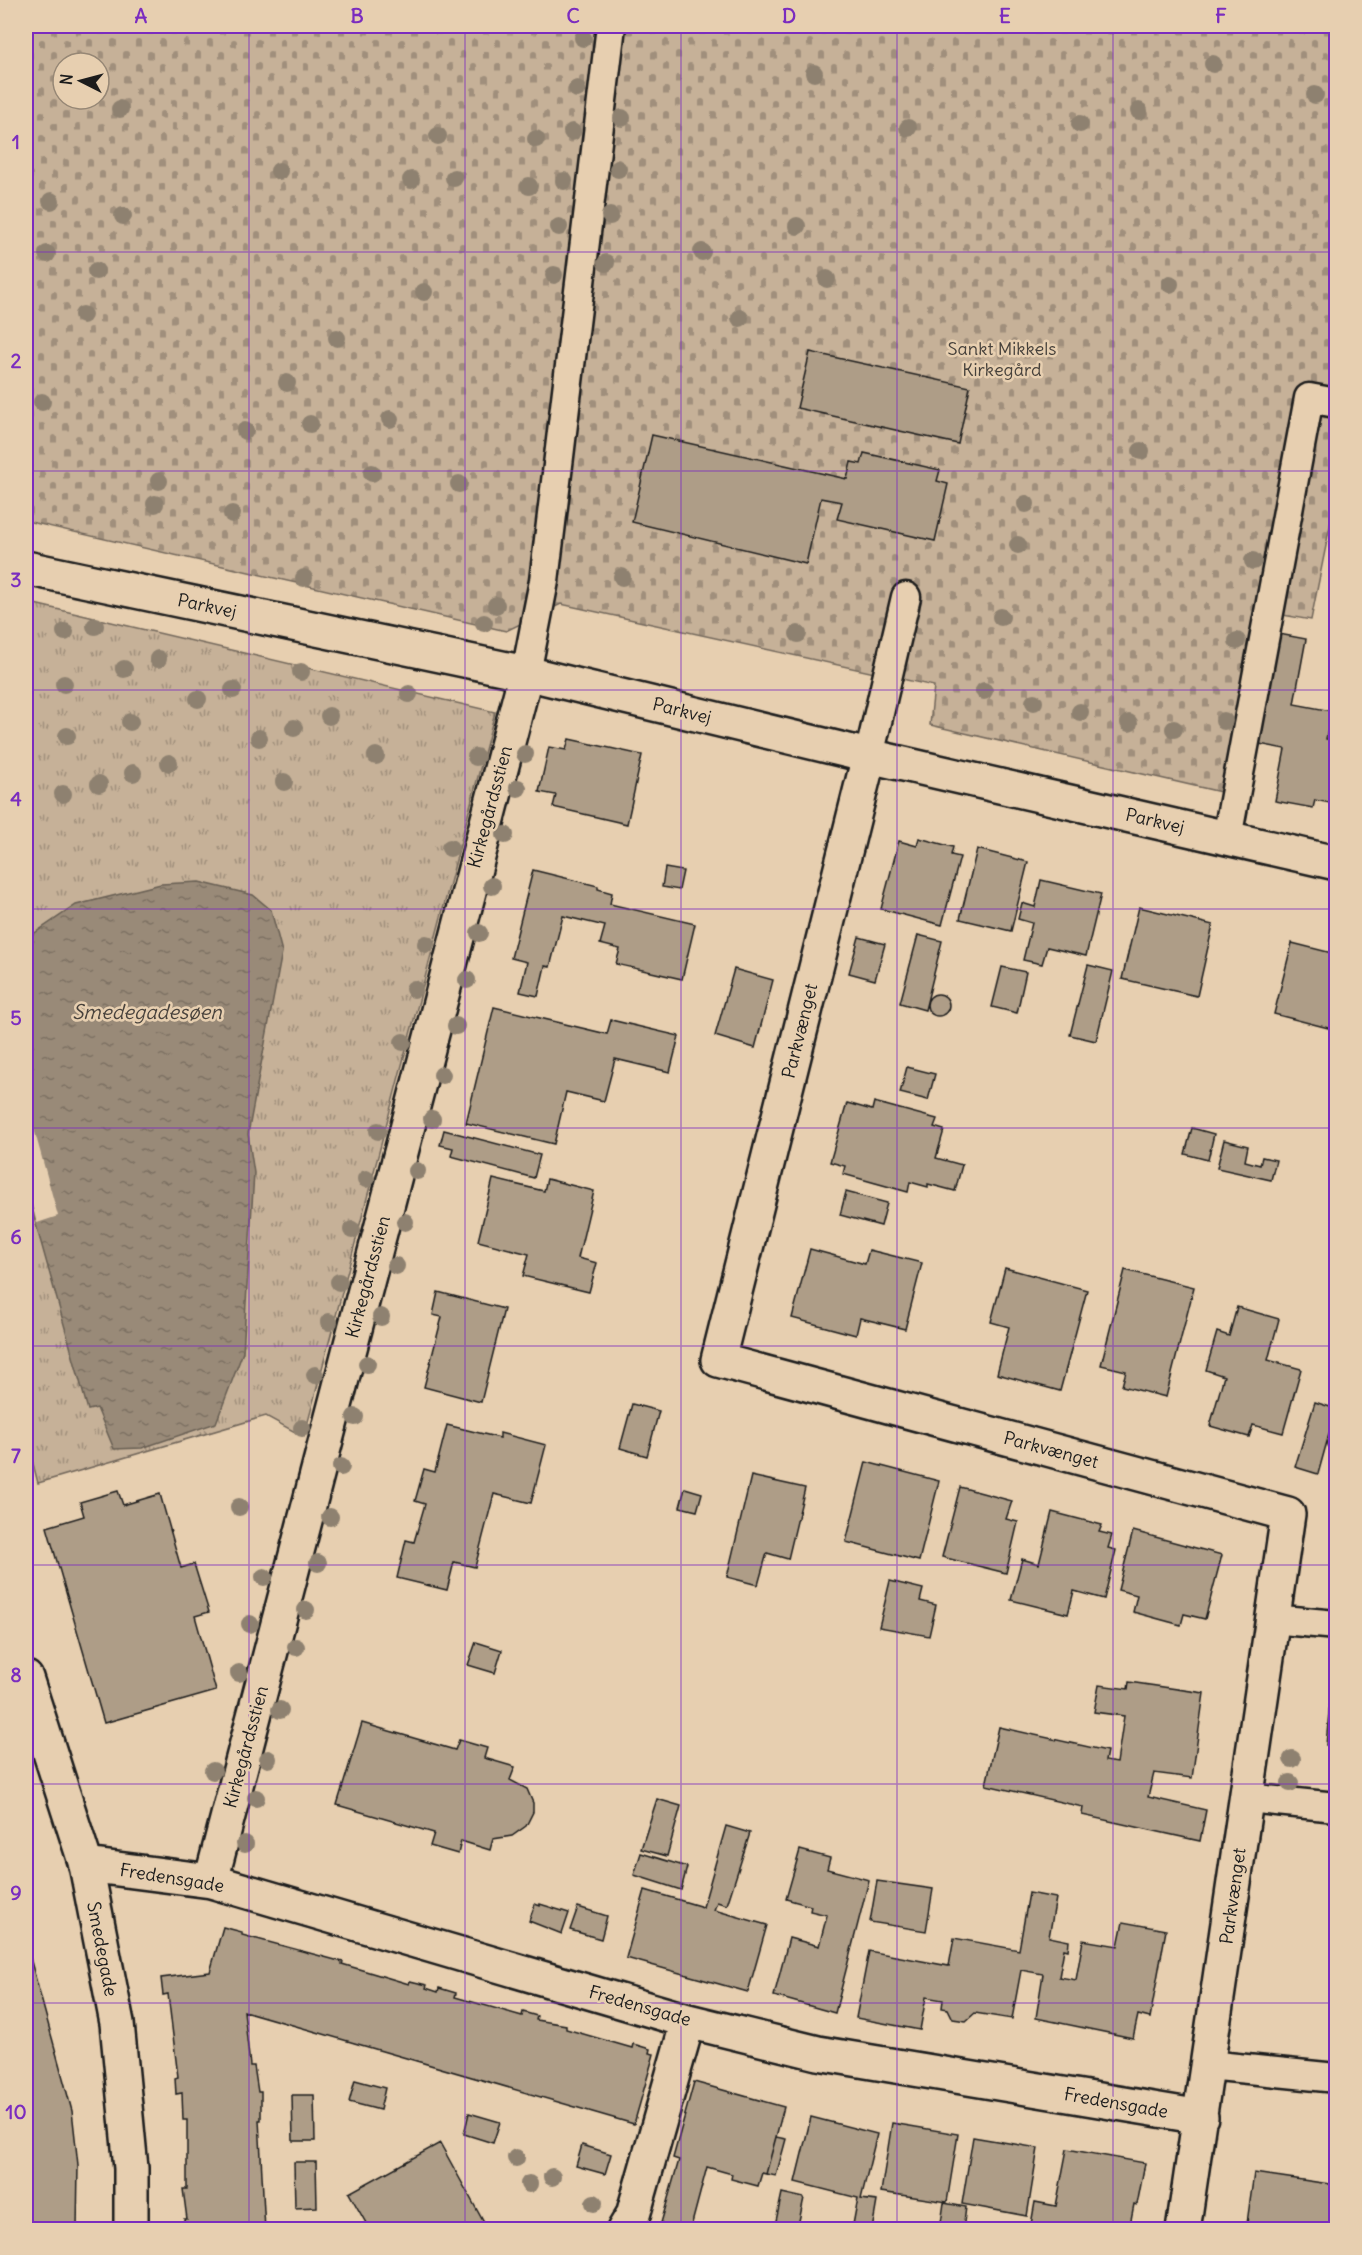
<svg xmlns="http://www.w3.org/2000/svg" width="1362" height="2255" font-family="Delius,sans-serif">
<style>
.grass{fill:url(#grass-tufts);stroke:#71665a;stroke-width:1.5}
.cemetery{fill:url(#cemetery-stones);stroke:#71665a;stroke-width:1.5;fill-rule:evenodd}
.water{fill:url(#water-ripples);stroke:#675e53;stroke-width:1.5}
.pier{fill:#e7cfb0}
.building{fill:#ae9d87;stroke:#1c1c1c;stroke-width:1.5}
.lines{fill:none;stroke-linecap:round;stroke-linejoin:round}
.lane-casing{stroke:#1c1c1c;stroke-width:33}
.street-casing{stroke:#1c1c1c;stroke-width:38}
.secondary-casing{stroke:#1c1c1c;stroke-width:38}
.lane{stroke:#e7cfb0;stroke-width:28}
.street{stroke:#e7cfb0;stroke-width:33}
.secondary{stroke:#e7cfb0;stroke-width:33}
.tree{fill:#8e8170}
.grid{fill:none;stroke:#7b2cbf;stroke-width:1.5;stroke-opacity:0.55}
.labels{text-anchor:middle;stroke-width:5;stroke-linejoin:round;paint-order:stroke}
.park-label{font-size:18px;fill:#46413b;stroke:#e7cfb0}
.street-label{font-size:18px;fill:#1c1c1c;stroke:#e7cfb0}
.water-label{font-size:20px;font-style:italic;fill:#48423c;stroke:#e7cfb0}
.neatline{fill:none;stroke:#7b2cbf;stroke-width:2}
.grid-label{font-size:20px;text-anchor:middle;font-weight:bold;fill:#7b2cbf}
</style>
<defs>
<pattern id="grass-tufts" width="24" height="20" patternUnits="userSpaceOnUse" patternTransform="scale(1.5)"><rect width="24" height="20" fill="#c6b198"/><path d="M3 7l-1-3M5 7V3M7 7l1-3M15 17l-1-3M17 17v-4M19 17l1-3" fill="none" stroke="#a08f7b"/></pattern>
<pattern id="cemetery-stones" width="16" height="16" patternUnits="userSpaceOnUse" patternTransform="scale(1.5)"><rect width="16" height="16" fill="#c6b198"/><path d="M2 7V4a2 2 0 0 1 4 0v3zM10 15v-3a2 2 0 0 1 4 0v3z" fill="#a08f7b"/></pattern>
<pattern id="water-ripples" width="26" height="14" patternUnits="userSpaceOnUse" patternTransform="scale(1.5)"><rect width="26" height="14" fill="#998a78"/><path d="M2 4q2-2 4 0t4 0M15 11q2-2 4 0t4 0" fill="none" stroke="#7c7062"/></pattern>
</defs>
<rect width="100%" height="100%" fill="#e7cfb0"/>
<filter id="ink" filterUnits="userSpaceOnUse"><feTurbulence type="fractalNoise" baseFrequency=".0167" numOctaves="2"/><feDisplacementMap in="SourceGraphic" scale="12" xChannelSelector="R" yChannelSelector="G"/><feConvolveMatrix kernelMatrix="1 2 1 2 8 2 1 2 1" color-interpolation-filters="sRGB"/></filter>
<g filter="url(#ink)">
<path class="grass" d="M26,602L495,712L304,1437L266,1416L38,1483L26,1437Z"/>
<path class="cemetery" d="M26,26H1336V496L1311,620L1283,615L1247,798L930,725L934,686L561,604L506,631L26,521ZM63,63H99V99H63Z"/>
<path class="water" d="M199,882L253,895L271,910L282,952L248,1134L254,1173L243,1352L216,1423L142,1448L114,1449L97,1408L88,1410L26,1189V939L76,905L161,884Z"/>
<path class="pier" d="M26,1100L58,1216L37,1223L26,1182Z"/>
<path class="building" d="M810,352L970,387L958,444L797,408Z
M652,435L847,479L851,462L861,464L864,453L940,470L937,481L948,484L935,541L837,519L842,502L821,498L806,564L632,522Z
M1279,634L1306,639L1294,704L1332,711L1326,739L1336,741V804L1315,800L1313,808L1275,801L1285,749L1259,744Z
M569,739L642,755L627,824L553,807L556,795L539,792L549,747L566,750Z
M919,838L953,847L951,855L960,857L942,925L881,909L899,841L917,846Z
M977,849L1028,862L1011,931L960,919Z
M665,868L683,871L679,890L662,887Z
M533,870L598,886V889L612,893L610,904L695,924L682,979L616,964L620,949L600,944L605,926L563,916L550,967L545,966L538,996L520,992L527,962L511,958Z
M1041,880L1101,894L1086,956L1047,947L1042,964L1023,960L1032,923L1018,919L1022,903L1035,907Z
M1139,907L1213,925L1197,996L1122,979Z
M918,935L942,941L925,1010L900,1003Z
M859,937L885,944L875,980L849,973Z
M1292,943L1336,954V1030L1274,1014Z
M1088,965L1113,971L1096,1041L1070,1035Z
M1002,967L1026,972L1017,1013L992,1007Z
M734,969L773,980L755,1048L715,1036Z
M927 1005a11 11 0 1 1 22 0a11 11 0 1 1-22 0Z
M494,1007L607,1034L611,1020L679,1036L670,1072L615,1059L604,1101L566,1092L554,1144L466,1123Z
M907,1067L935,1074L928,1100L900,1093Z
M874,1102L937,1119L934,1127L944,1130L936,1158L962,1165L955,1191L928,1184V1187L910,1182L908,1192L843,1174L845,1166L830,1162L847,1103L872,1110Z
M1192,1128L1214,1134L1208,1160L1185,1154Z
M444,1130L540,1155L534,1178L451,1156L453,1148L440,1145Z
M1224,1140L1248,1146L1245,1161L1260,1165L1262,1157L1276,1160L1271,1180L1217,1168Z
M493,1179L544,1191L547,1179L594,1191L578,1258L597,1263L589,1292L523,1276L529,1254L478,1241Z
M846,1192L887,1203L881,1226L840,1215Z
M810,1249L865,1264L869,1250L922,1263L905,1329L860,1318L856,1335L792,1318Z
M1005,1268L1087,1290L1060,1391L997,1374L1009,1327L991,1322Z
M1125,1270L1194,1287L1166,1397L1122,1386L1126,1371L1101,1365Z
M438,1292L504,1309L481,1402L424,1387L442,1317L433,1315Z
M1237,1307L1279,1319L1268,1360L1301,1369L1283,1433L1253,1425L1249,1437L1210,1426L1224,1376L1206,1370L1217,1332L1229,1336Z
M1315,1402L1336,1409L1318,1474L1295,1467Z
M632,1404L659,1411L647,1456L620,1448Z
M447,1425L500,1438V1433L546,1445L531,1503L494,1494L475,1567L454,1562L447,1590L397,1578L406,1540L414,1542L425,1504L415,1501L424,1469L435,1472Z
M866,1462L939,1481L919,1561L846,1542Z
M751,1476L805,1488L788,1559L767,1553L758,1585L727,1577Z
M960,1487L1012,1501L1006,1519L1018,1522L1006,1573L942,1557Z
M685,1488L702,1493L697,1511L680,1507Z
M118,1491L123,1505L160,1494L181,1568L194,1564L209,1612L195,1616L216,1691L104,1723L47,1527L84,1516L80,1502Z
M1052,1512L1102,1525L1099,1532L1112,1535L1108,1548L1116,1550L1104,1599L1074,1591L1068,1614L1011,1600L1022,1559L1039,1564Z
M1133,1531L1222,1555L1205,1619L1184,1614L1181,1625L1133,1612L1137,1595L1118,1590Z
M890,1581L923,1589L920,1601L936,1605L929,1636L879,1627Z
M476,1642L502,1650L495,1673L468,1665Z
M1335,1647H1336V1746L1326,1745Z
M1129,1682L1204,1693L1192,1778L1154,1773L1148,1797L1206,1810L1200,1841L1082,1815L1083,1807L986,1785L999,1727L1107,1751L1105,1761L1117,1763L1124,1716L1094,1712L1099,1685L1128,1689Z
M362,1723L455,1750L459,1740L487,1748L484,1758L515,1767L510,1780L527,1789L533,1803V1812L526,1826L512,1836L493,1839L490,1850L461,1841L458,1854L430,1846L434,1833L337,1805Z
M657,1799L681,1806L667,1856L641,1849Z
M726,1826L750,1833L727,1905L717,1902L714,1910L767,1925L748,1992L626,1958L645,1890L703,1907Z
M800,1850L830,1858L827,1869L869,1880L835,2013L774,1996L789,1938L819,1946L827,1915L810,1911L811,1906L786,1899Z
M641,1853L687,1867L681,1890L634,1875Z
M877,1881L933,1889L926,1931L870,1922Z
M1029,1893L1056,1898L1049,1937L1069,1941L1068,1950L1064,1949L1059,1977L1076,1980L1083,1940L1118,1946L1123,1922L1166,1930L1150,2018L1138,2015L1133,2038L1036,2018L1043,1974L1021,1970L1012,2019L975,2013L966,2021L953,2019L948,2009L942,2008L943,2000L926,1997L920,2030L856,2018L869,1951L949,1966L954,1938L1019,1950Z
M535,1904L540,1906V1904L569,1913L562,1934L529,1921Z
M578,1907L607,1916L601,1939L570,1930Z
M223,1927L242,1932V1935L343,1962L342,1964L409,1984L410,1981L427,1985L426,1988L438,1992L439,1988L456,1993L455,1997L522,2016L523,2012L537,2016L536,2020L566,2025V2029L632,2048L633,2044L650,2049L649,2053L654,2054L634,2124L244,2011L250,2066H254L258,2092H261V2120H259L265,2230H184V2219H187L183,2189H187V2120H183L182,2093L176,2094L175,2078L178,2077L168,1994L163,1995L161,1978L210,1972Z
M26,1943L72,2111L78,2165L77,2230H26Z
M355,2080L385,2088L380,2110L349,2102Z
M694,2082L784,2107L766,2174L762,2173L758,2186L731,2179L732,2174L707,2167L691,2227L684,2225L683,2230H659L679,2160L673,2158Z
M292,2095H314L315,2141H293Z
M469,2113L500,2122L493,2143L464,2134Z
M811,2117L877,2134L861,2199L877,2201L872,2230H852L858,2198L795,2182Z
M892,2123L958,2134L947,2202L881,2192Z
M776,2137L786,2139L776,2176L766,2174Z
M973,2137L1038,2148L1027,2216L962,2204Z
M440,2143L488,2230H370L349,2193Z
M582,2145L611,2154L605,2174L576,2166Z
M1067,2149L1145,2163L1137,2205L1134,2204L1129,2230H1086L1060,2225L1059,2230H1030L1035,2202L1056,2206Z
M294,2162H316L317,2207L295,2208Z
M1254,2173L1336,2185V2230H1246Z
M782,2193L804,2198L797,2230H774Z
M944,2203L966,2207L963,2230H940Z"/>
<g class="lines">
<g class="lane-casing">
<path id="lane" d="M526,673L544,581L611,26
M869,756L906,597
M1227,838L1309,398L1336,403
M1272,1619L1336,1625
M1247,1798L1336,1807
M1208,2065L1336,2078"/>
</g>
<g class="street-casing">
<path id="street" d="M869,756L718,1360L1288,1514L1183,2230
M86,1865L211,1881L688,2021L818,2053L1201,2117
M211,1881L526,673
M624,2230L633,2215L688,2021"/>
</g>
<g class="secondary-casing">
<path id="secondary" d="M26,568L526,673L869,756L1336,863
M26,1678L86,1865L117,2023L131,2168V2230"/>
</g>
<use href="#lane" class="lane"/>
<use href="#street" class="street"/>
<use href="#secondary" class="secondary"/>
</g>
<g class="tree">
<circle cx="583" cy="38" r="9"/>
<circle cx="1213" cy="64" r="9"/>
<circle cx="814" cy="73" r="9"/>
<circle cx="577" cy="89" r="9"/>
<circle cx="1315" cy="95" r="9"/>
<circle cx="120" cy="109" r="9"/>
<circle cx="1139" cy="111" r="9"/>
<circle cx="622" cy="118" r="9"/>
<circle cx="1080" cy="124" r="9"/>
<circle cx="908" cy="128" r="9"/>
<circle cx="572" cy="132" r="9"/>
<circle cx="438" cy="136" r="9"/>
<circle cx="536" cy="139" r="9"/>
<circle cx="618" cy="169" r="9"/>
<circle cx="279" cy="171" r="9"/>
<circle cx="454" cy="178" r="9"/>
<circle cx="411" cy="180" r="9"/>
<circle cx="564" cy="181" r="9"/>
<circle cx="529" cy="186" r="9"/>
<circle cx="51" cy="201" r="9"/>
<circle cx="123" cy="216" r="9"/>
<circle cx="610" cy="216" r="9"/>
<circle cx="797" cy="226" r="9"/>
<circle cx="559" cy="227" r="9"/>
<circle cx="702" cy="252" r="9"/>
<circle cx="47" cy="254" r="9"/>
<circle cx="606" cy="263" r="9"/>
<circle cx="96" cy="271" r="9"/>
<circle cx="554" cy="275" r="9"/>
<circle cx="827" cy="279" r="9"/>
<circle cx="1170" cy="284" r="9"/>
<circle cx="424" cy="292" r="9"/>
<circle cx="83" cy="315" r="9"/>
<circle cx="740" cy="318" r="9"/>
<circle cx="337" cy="338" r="9"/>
<circle cx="287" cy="383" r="9"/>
<circle cx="42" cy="402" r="9"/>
<circle cx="390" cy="419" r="9"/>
<circle cx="310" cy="424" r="9"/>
<circle cx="245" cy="431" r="9"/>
<circle cx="1141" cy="451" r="9"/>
<circle cx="372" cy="473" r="9"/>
<circle cx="159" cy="481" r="9"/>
<circle cx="459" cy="484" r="9"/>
<circle cx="155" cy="504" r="9"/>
<circle cx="1026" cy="504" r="9"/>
<circle cx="232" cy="514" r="9"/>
<circle cx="1018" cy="545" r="9"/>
<circle cx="1253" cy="561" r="9"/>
<circle cx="622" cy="577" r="9"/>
<circle cx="304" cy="578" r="9"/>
<circle cx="496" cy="605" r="9"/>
<circle cx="1001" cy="617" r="9"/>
<circle cx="484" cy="623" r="9"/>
<circle cx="95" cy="626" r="9"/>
<circle cx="65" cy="632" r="9"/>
<circle cx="798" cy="634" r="9"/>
<circle cx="1237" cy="641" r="9"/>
<circle cx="158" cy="659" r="9"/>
<circle cx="124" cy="669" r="9"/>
<circle cx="301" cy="672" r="9"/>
<circle cx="64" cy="684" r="9"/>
<circle cx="233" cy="690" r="9"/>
<circle cx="984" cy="691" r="9"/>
<circle cx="409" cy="694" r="9"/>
<circle cx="198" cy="699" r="9"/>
<circle cx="1034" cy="702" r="9"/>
<circle cx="1080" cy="712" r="9"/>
<circle cx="329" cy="716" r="9"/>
<circle cx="1224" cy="721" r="9"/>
<circle cx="130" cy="722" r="9"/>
<circle cx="1129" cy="723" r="9"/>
<circle cx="294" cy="728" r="9"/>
<circle cx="1174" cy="729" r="9"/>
<circle cx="67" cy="736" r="9"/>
<circle cx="259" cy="738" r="9"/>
<circle cx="525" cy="754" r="9"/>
<circle cx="376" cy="756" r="9"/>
<circle cx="476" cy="757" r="9"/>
<circle cx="169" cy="763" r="9"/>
<circle cx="133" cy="773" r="9"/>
<circle cx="284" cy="782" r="9"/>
<circle cx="99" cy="784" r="9"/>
<circle cx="518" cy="788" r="9"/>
<circle cx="63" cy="794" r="9"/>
<circle cx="505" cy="835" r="9"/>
<circle cx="450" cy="848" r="9"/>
<circle cx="492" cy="886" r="9"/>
<circle cx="479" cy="933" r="9"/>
<circle cx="426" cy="944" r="9"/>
<circle cx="467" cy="980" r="9"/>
<circle cx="414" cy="989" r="9"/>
<circle cx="456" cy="1026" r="9"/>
<circle cx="403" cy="1042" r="9"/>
<circle cx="442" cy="1075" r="9"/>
<circle cx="432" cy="1119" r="9"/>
<circle cx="378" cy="1131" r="9"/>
<circle cx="417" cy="1171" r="9"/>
<circle cx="366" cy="1179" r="9"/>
<circle cx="405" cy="1222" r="9"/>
<circle cx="352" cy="1230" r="9"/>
<circle cx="396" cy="1266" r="9"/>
<circle cx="339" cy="1282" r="9"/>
<circle cx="381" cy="1317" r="9"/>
<circle cx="329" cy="1322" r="9"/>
<circle cx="367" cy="1364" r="9"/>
<circle cx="315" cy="1375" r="9"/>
<circle cx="355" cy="1417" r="9"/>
<circle cx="302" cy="1428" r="9"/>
<circle cx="341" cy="1467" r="9"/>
<circle cx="239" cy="1507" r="9"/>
<circle cx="330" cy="1517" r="9"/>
<circle cx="318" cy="1563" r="9"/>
<circle cx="264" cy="1577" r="9"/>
<circle cx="306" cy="1610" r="9"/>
<circle cx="250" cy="1624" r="9"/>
<circle cx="296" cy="1647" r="9"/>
<circle cx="239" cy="1673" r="9"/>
<circle cx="280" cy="1710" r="9"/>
<circle cx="268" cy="1759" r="9"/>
<circle cx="1292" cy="1759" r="9"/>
<circle cx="213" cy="1771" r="9"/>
<circle cx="1290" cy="1783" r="9"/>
<circle cx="256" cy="1798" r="9"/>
<circle cx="245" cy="1844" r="9"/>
<circle cx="516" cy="2158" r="9"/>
<circle cx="552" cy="2177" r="9"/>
<circle cx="529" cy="2184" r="9"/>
<circle cx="594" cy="2203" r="9"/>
</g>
</g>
<path class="grid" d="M249,26V2230M465,26V2230M681,26V2230M897,26V2230M1113,26V2230M26,252H1336M26,471H1336M26,690H1336M26,909H1336M26,1128H1336M26,1346H1336M26,1565H1336M26,1784H1336M26,2003H1336"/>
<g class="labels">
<g class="park-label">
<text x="1002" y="355">Sankt Mikkels<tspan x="1002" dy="21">Kirkegård</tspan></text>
</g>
<g class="street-label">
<text transform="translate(207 606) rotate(12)" y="6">Parkvej</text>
<text transform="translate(682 711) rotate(14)" y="6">Parkvej</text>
<text transform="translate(490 807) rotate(-75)" y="6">Kirkegårdsstien</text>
<text transform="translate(1155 821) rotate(13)" y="6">Parkvej</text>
<text transform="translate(800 1031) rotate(-76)" y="6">Parkvænget</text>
<text transform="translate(368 1277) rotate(-75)" y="6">Kirkegårdsstien</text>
<text transform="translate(1051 1450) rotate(15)" y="6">Parkvænget</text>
<text transform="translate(246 1747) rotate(-75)" y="6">Kirkegårdsstien</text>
<text transform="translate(172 1878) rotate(9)" y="6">Fredensgade</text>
<text transform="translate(1233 1896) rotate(-82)" y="6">Parkvænget</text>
<text transform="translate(102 1949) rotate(79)" y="6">Smedegade</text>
<text transform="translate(640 2006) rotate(16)" y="6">Fredensgade</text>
<text transform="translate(1116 2103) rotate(10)" y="6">Fredensgade</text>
</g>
<g class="water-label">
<text x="147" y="1019">Smedegadesøen</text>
</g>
</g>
<rect width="1362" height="2255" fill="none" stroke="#e7cfb0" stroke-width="66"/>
<g transform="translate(81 81) rotate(276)"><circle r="28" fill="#e7cfb0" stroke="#968775" stroke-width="1.5"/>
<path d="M0-4.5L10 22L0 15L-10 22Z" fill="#1c1c1c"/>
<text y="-9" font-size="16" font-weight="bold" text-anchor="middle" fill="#1c1c1c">N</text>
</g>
<rect x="33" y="33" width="1296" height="2189" class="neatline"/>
<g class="grid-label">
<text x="141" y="23">A</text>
<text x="357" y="23">B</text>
<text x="573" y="23">C</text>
<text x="789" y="23">D</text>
<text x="1005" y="23">E</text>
<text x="1221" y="23">F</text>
<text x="16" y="149">1</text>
<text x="16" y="368">2</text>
<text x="16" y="587">3</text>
<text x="16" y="806">4</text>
<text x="16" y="1025">5</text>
<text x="16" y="1244">6</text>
<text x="16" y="1463">7</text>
<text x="16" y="1682">8</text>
<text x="16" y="1900">9</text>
<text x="16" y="2119">10</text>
</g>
</svg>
